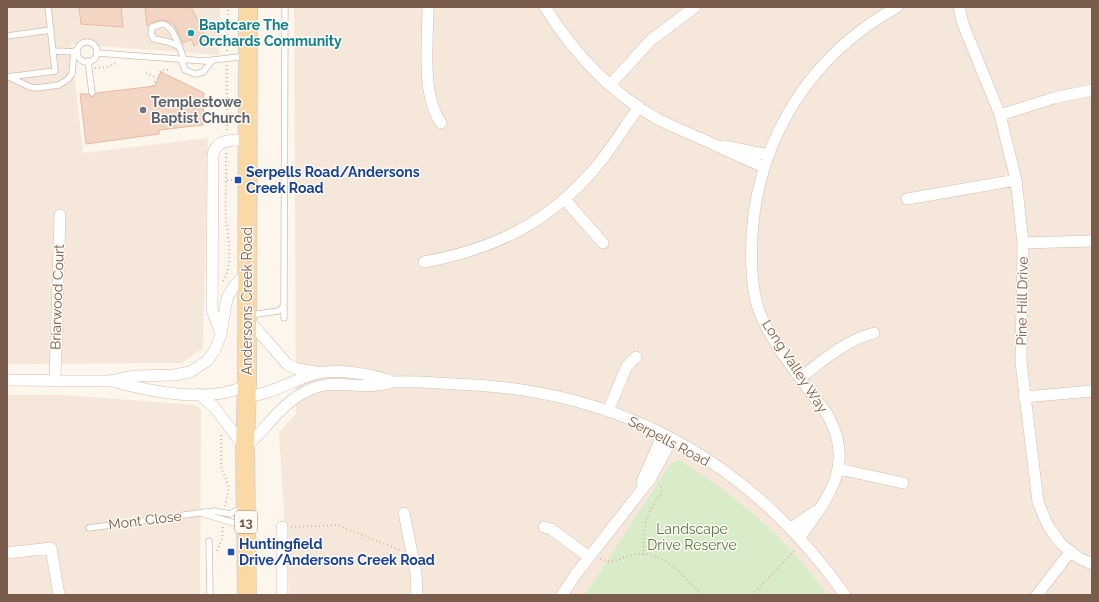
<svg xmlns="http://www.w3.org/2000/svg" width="1099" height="602" font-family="Raleway,sans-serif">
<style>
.residential{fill:#f5e8da}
.green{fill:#d8ecc9}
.building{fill:#f3d5c3;stroke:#e6bba3}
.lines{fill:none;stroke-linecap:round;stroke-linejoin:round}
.lane-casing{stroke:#d1beb0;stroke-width:7}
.street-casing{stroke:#d1beb0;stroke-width:12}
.primary-casing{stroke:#dad1cd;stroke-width:20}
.path{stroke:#d9b8a5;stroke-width:2;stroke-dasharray:1 3;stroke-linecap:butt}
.lane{stroke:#fff;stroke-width:5.5}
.street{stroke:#fff;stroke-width:11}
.primary{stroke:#fbd9a5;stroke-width:18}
.culture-dot{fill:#0f9aa8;stroke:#fffaf3;stroke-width:1.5}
.worship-dot{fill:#6b7280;stroke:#fffaf3;stroke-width:1.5}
.transit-dot{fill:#1a4fb4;stroke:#fffaf3;stroke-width:1.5}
.labels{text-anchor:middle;stroke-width:3;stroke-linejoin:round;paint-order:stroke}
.shield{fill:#fffaf3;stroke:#a28b7f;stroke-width:1}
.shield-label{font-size:13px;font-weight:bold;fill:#7a5c4d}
.culture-label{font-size:14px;font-weight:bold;fill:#0d838f;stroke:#fffaf3;text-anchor:start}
.worship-label{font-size:14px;font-weight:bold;fill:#5b616d;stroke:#fffaf3;text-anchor:start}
.transit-label{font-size:14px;font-weight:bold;fill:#164399;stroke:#fffaf3;text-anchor:start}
.street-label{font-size:14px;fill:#7a5c4d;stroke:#fffaf3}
.park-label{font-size:14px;fill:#537a41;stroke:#fffaf3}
</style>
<rect width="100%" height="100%" fill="#fdf6ec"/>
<path class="residential" d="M7,7H220L219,55L71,44L83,153L208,138L203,348L182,363L7,364Z
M294,7H1092V595H289L279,432L296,414Z
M7,395H64L195,405L201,409L200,595H7Z"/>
<path class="green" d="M679,460C737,496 788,539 827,595H585L671,463Z"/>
<path class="building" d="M79,7H121L123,27L81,24Z
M145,7H191L207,39L194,46L191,39L183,43L173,23L163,20L151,23L147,26Z
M161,72L204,93L203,125L159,130V134L86,144L80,94H88L92,97L96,93L155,86Z"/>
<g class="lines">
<g class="lane-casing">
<path id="lane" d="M7,36L51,30
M77 52a10 10 0 1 1 20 0a10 10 0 1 1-20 0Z
M178,46L169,42L154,39L151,34L152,27L162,24C175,26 179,49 184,59
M53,51L77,52
M97,53L205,61L246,56
M181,59L185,70L195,74L203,72L212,61
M88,61L92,93
M7,77L55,71L48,7
M11,78L30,87L37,88L59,85L68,79L72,74L74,51
M250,315L278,311L282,309L284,303L285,7
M284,318V306
M204,514L244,526
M89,528L214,511L230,514L243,507
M209,541L210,595"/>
</g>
<g class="street-casing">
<path id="street" d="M428,7C428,41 421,95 441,123
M545,7C573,52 610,92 656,118C676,129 697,136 717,146C733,153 748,160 764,167
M959,7L963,24L1000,115L1016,180L1023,243L1021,362L1038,502L1048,526L1061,544L1079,558L1092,564
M610,85L651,40L695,7
M1000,115L1054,98L1092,90
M724,146L769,155
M907,199L1016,180
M565,200L603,243
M1023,243L1092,241
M424,262C494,249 549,223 596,167C612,148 624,127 639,107
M247,318L287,364L297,369L317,372
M221,333L212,310L213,154C217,138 235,140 248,140
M801,377C824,360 846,340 874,333
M7,380L110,381L135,376L174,375L190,372L207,361L215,350L221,334L227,298L234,286L248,272
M55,380L60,215
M113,381C150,392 211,404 247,385
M199,394L214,407L245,448C266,429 283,401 309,390C332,379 355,388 378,385C384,385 390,382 395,382C415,381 435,383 455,384C620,389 750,461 845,595
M246,397C271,394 291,381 314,374C336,368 372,374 393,382
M1024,397L1092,391
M608,411L627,366L636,357
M839,469L903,483
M642,482L663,434
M404,513L416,573L417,595
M544,527L551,529L589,557
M791,528L816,511
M800,537C829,497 856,464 827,414C804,382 773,347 759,311C751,287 751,261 752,236C758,137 811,55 897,7
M7,553L51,548L59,595
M282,595V527
M562,595L576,574L651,478L672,439
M1037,595L1070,552"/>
</g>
<g class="primary-casing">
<path id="primary" d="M247,595L245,448L247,385L248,7"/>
</g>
<path class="path" d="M227,51L228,7
M227,65V131
M95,68L107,67L118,62
M146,73L157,78
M153,86L161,70H171
M226,153V180H235
M223,281C234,263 228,240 226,220C225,207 226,193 226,180
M221,435V467L229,488L225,506
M291,527L337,525L402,551
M217,551L222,539L223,526
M644,555C642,539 644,520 653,505C657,498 661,497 662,489L659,484
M600,559C617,565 616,558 632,555C662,548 684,576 701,595
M752,595L795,550"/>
<use href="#lane" class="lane"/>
<use href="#street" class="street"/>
<use href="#primary" class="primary"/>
</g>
<circle class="culture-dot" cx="191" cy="33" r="4"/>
<circle class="worship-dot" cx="143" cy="110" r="4"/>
<g class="transit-dot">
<rect x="234" y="176" width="8" height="8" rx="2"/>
<rect x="227" y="548" width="8" height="8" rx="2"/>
</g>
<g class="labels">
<rect class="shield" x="235" y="511" width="22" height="22" rx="3"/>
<g class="shield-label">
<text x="246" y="527">13</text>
</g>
<g class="culture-label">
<text x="199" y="30">Baptcare The<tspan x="199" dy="16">Orchards Community</tspan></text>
</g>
<g class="worship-label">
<text x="151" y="107">Templestowe<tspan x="151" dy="16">Baptist Church</tspan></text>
</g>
<g class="transit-label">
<text x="246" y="177">Serpells Road/Andersons<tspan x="246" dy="16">Creek Road</tspan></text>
<text x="239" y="549">Huntingfield<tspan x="239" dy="16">Drive/Andersons Creek Road</tspan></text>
</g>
<g class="street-label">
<text transform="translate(57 297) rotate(-88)" y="5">Briarwood Court</text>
<text transform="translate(247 301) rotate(-90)" y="5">Andersons Creek Road</text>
<text transform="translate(1022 301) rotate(-89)" y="5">Pine Hill Drive</text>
<text transform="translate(795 366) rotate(57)" y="5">Long Valley Way</text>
<text transform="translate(669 441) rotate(28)" y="5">Serpells Road</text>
<text transform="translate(145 520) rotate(-7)" y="5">Mont Close</text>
</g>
<g class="park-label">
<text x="692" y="534">Landscape<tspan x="692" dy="16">Drive Reserve</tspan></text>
</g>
</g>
<rect width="1099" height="602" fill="none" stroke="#7a5c4d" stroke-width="16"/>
</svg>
